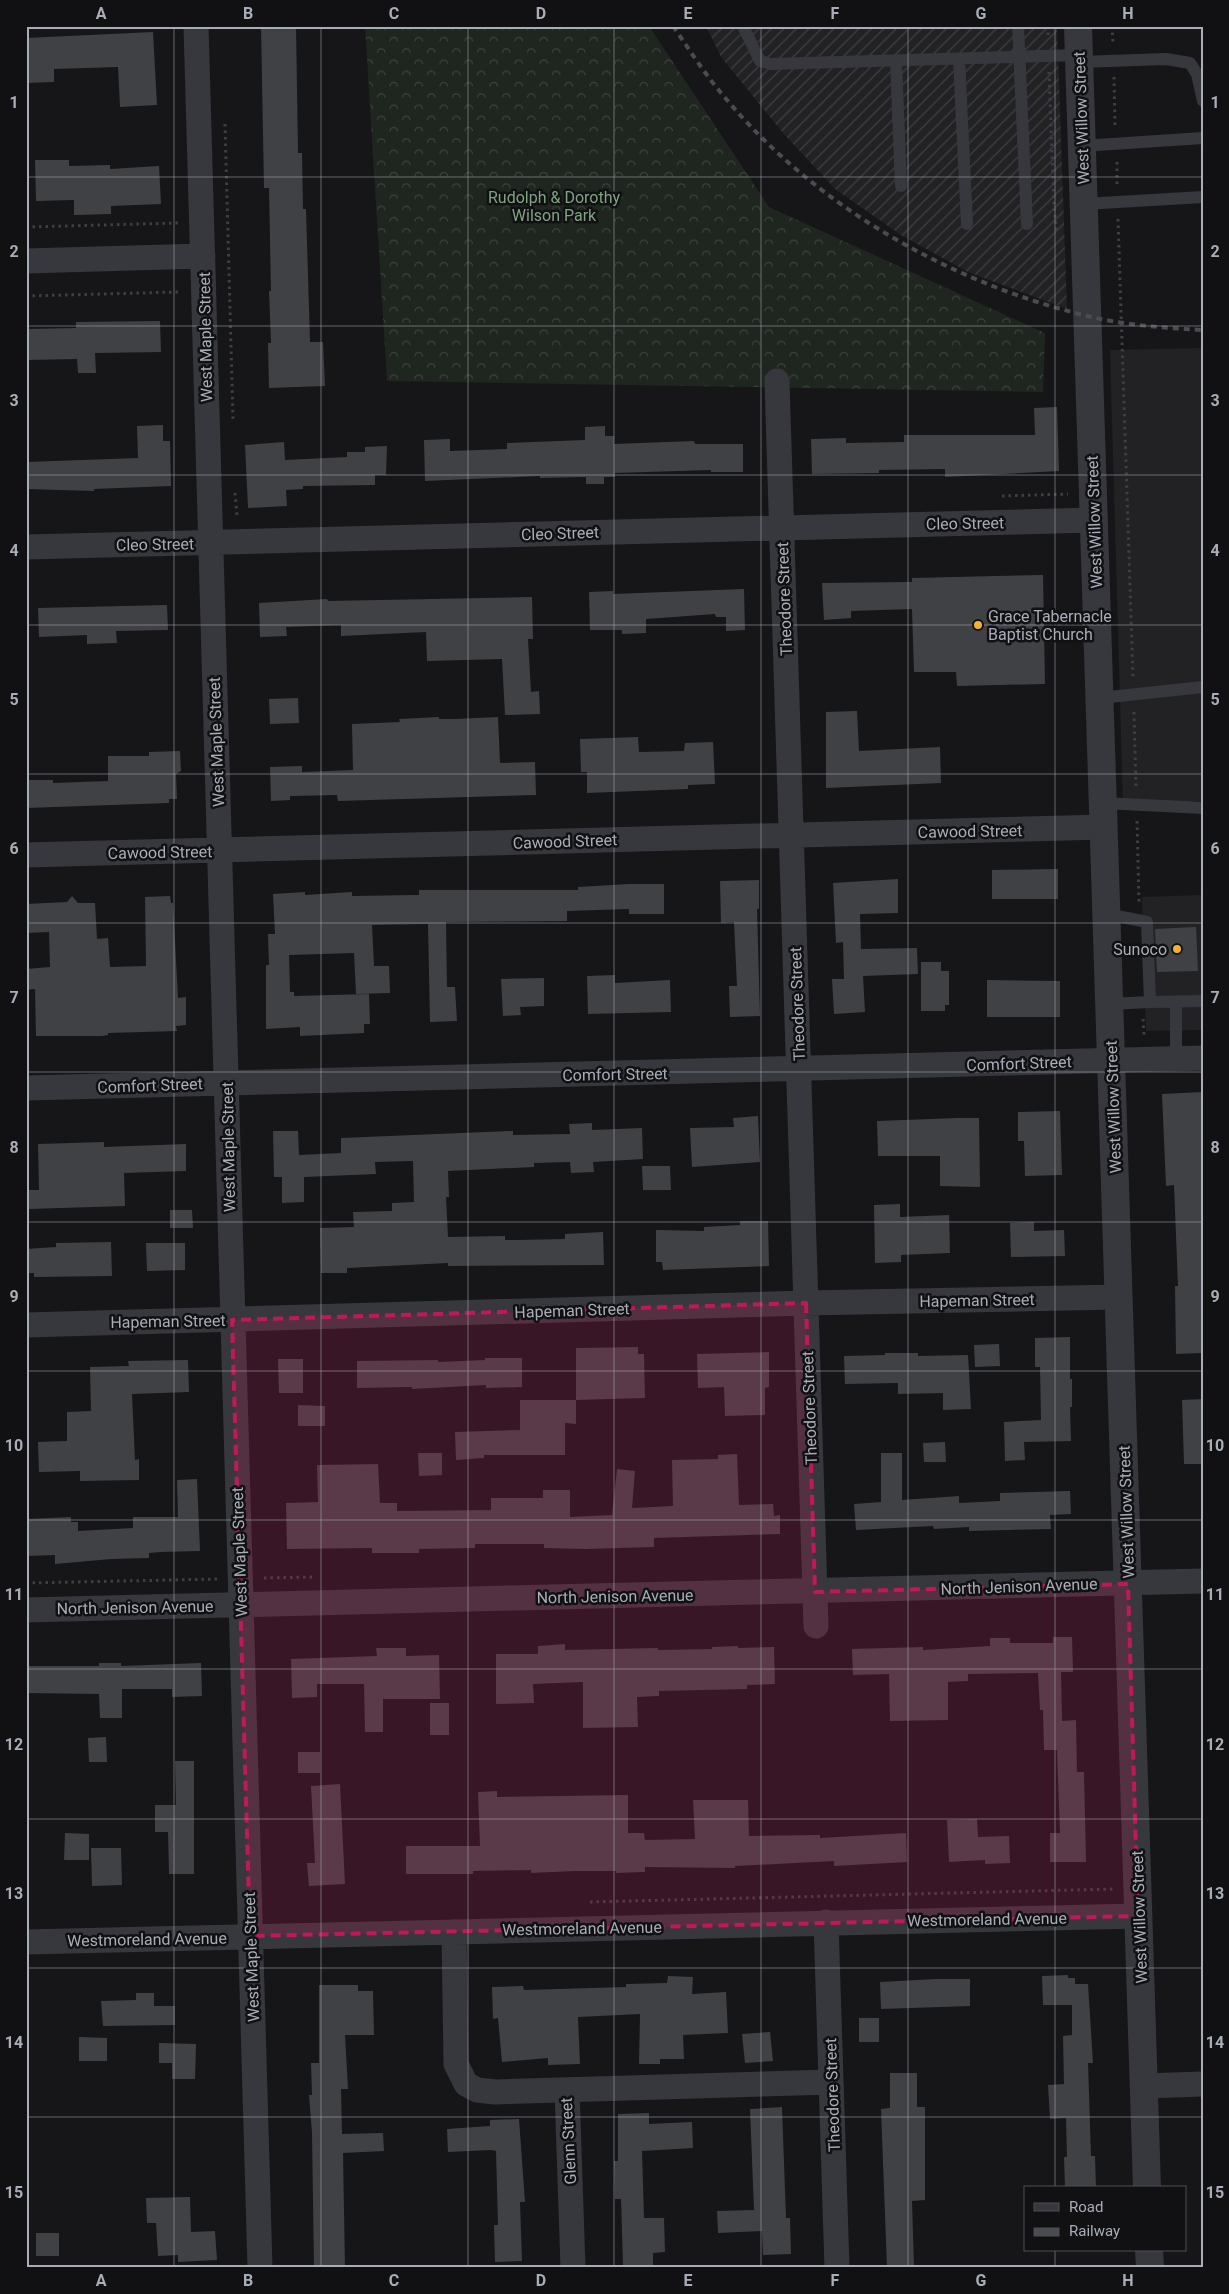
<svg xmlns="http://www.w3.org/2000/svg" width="1229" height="2294" font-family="Roboto,sans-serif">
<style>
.built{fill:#222225}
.industrial{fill:url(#industrial-furrows)}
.forest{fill:url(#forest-crowns)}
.building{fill:#404145}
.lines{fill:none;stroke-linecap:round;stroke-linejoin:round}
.path{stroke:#3d3f44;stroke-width:3;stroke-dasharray:2.5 4;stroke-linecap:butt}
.service{stroke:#37383d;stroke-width:12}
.minor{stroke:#37383d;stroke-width:25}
.tertiary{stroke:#37383d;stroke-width:28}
.rail{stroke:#4a4c52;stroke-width:4;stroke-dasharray:6 5;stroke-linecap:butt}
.marked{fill:#c2185b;fill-opacity:0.2;stroke:#c2185b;stroke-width:4;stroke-dasharray:10 6;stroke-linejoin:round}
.grid{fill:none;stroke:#a8adb8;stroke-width:1;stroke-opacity:0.55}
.poi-dot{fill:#f2b134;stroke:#111113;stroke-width:2}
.labels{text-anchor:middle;stroke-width:5;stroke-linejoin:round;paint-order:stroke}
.street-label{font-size:16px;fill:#a8adb8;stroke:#111113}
.park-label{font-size:16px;fill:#7fa381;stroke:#111113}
.poi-label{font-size:16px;fill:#a8adb8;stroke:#111113;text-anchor:start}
.neatline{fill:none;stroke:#a8adb8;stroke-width:2}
.grid-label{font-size:16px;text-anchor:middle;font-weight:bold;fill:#a8adb8}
</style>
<defs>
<pattern id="industrial-furrows" width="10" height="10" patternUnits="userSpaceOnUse" patternTransform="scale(1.25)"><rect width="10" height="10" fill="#222225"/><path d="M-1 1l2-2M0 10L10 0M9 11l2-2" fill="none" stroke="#3f3f43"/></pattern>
<pattern id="forest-crowns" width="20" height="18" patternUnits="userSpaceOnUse" patternTransform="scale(1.25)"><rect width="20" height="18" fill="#1e261f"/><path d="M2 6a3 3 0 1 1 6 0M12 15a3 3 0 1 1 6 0" fill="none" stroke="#3c433d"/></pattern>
</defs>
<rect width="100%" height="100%" fill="#161618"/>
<path class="built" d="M1203,348V801L1123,805L1110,350Z
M1203,895V1030L1146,1031L1142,897Z"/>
<path class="industrial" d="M706,26H1057L1067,309L968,272L901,235L835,189L783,133L721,57Z"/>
<path class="forest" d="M365,26H649L769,207L1045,333L1043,392L387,381Z"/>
<path class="building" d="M261,26H296L298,153H302L303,209H306L310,342H323L325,386L269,388L268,343H271L269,291H271L269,188H264Z
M153,32L157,105L120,107L118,67L54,69V82L26,83V38Z
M35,160H69V166L110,165V169L159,166L161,204L111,206V214L74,215V200L36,201Z
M160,321L161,352L95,353L96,373H78L77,359L28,360L27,329L76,328V322Z
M1057,407L1059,471L945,477V469L879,470V473L812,474L811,439L846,438V443L904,442V435H1035L1034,408Z
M163,425V441H170L171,486L94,489V491L26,489V462L138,458L137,426Z
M605,426V436H614V444L694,441L695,444H743V472H711V470L615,473V477H604V484H586V477L540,478V476L425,481L424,440L450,439V451L507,449V443L585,440V427Z
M284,442L285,460L347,457V452H365V447L387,446L386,475H375V485L303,486V489L286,490L287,506L248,508L245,445Z
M1043,575L1045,684L957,686L956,672H914L912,609L851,611V618L824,620L822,583L912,582V578Z
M744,589L745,630L726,631V617H716L715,614L646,619V633L622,634V630H590L589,592L613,591V594Z
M532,597L533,639H528L531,692L539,691L540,714L505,715L502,659L427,661L426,632L341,636V625L286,627L287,636L260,637L259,603L327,599L328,601Z
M167,605L168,630L116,631L117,643L87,644V635L39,637L38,608Z
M298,698L299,723L270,724L269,699Z
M857,711L859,751L940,747L941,783L826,788V712Z
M439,717V719H455L498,717L500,763L535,762L536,795L338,801L337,795L290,796V800L271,801L270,767L302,766V772L353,770L352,724L400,722L399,719Z
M638,737L639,752L684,751L685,743L713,742L715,784L688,785V789L587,793V772H581L580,739Z
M180,751L181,771L176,774L177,799H169V803L26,808V780H53V783L108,781V756H149V752Z
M1058,869V899H992V870Z
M898,879V913L860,914L861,949L917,948L918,974L863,976L865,1012L834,1014L832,979H844L843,942L836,943L833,883Z
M759,880V909H757L760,1016L730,1017L729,986H737L734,922L721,923L720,881Z
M629,884H664V914H629V909L567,911V921L446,922L447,987H455L457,1021L430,1022L428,924L372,925L374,966H389L390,993L356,994L354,953L289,955L290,992H294V996L369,994L370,1024H364V1033L300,1036V1027L266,1029V965H269L268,934H275L273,894L305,892V895L352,892V896L416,895H419V890H578V887Z
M72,896L78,903H95L97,939L108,938L110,967L146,966L145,897L170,896L171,903H173L178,998L186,997V1025L176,1026L177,1031L108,1033V1035L102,1036H36L35,989L26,990V969L50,967L49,932L26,933V904L67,902Z
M1196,927L1198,971L1157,972L1155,929Z
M921,962H941V971H949V1005H945V1011H921Z
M615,975V983L670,980L671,1012L588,1014L587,976Z
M544,978V1006L520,1007L521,1015L503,1016L501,979Z
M987,980L1060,981V1017H987Z
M1203,1092V1353L1176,1354L1175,1286H1178L1174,1185L1166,1186L1162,1094Z
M1060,1111L1062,1175L1025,1176L1024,1141H1018V1112Z
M758,1116L760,1162L692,1167L690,1128L734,1127L733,1118Z
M957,1118H979L980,1187L940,1186V1156H878L877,1121Z
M592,1123V1130L642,1128L643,1159L593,1162L594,1172L571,1173L570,1162L534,1163V1167L448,1171L449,1197H446L448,1237L505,1236V1240H517L565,1239V1234L603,1232L604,1265L448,1266V1263L347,1268V1273H321L320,1228L354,1227L353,1212L392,1211V1203L414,1202L413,1161L375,1162L376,1174L304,1177V1202L282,1203V1177H274L273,1131H298L299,1155L341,1153V1138L513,1131V1135L570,1134L569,1124Z
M104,1142V1147L186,1144V1171L124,1173L125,1206L29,1209V1190H39L38,1144Z
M642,1166H670L671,1190H643Z
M900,1204V1217L949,1215L950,1253L901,1255V1262L875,1263L874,1205Z
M170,1210H192L193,1228H170Z
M740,1221H768L769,1266L663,1270L662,1262H656V1230L704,1231V1227L740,1225Z
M1034,1222V1231L1064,1230L1065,1256L1011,1257L1010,1223Z
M111,1242L112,1276L34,1277V1273H26V1249L56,1247V1243Z
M146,1243H185V1270L147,1271Z
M1070,1337V1379H1072V1407H1070L1071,1441L1024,1442L1025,1460L1005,1461L1004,1422L1041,1420L1040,1367H1035V1338Z
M999,1344L1000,1366L975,1367L974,1345Z
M638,1347V1354H644L645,1398L576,1400V1348Z
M769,1352V1387L765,1388V1415L725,1416L724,1387L698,1388L697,1354Z
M885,1353H918V1356L968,1355L971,1409L943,1410V1393L898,1394V1383L845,1384L844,1356L885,1355Z
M485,1358H522V1387L486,1388V1385L412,1389V1387L357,1388V1361L438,1360V1362L485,1360Z
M278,1359H303V1393H279Z
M188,1360L189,1392L132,1394L135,1460L139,1459V1480L80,1481V1471L39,1472L38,1442L67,1441V1412L91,1411L90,1367L129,1366L128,1361Z
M1203,1399V1464H1184L1182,1400Z
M520,1400H576V1424L565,1423V1455H484V1458L456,1460L455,1432L520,1430Z
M298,1405L325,1406V1426H298Z
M945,1442L946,1462H924L923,1443Z
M418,1453H442V1475L419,1476Z
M881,1453H902V1500L959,1496V1503L1000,1501V1493L1070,1491L1071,1514L1050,1515L1051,1529L969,1531V1527L934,1529L933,1526L856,1530L854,1504L881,1502Z
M737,1454L739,1505L773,1504L774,1516L780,1515V1534L654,1538V1547L585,1549L544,1548V1544H475V1548L419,1549V1553H372V1548L287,1549L286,1503L318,1502L317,1465L378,1464L380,1503H397V1511L491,1510V1498H543V1490H570V1517L612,1515L617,1469L635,1471L632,1508L673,1506L672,1460L718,1459V1455Z
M197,1479L200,1551L161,1552L149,1553V1558L111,1559L55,1564V1555L26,1556V1519L71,1517V1522H78V1531L133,1528V1517H178L177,1480Z
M1053,1637H1072L1073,1672H1061L1062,1721L1076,1720L1077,1772H1084L1086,1862H1050V1833H1060L1057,1750H1044L1043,1710H1040L1038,1673L968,1674V1681L948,1682V1720L890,1721L889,1674L853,1675L852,1649L923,1647V1650L990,1646V1638H1010V1643H1053Z
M565,1644V1650L658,1648V1650L712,1649V1647L738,1646V1648L774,1647L775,1684L747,1685V1689L659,1691V1696L637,1697L638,1727L583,1728V1682L533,1684L534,1703L496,1704V1654H538V1646Z
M376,1648H406V1656L439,1655L440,1699H383V1732H365L364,1684H317V1697L292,1698L291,1659L377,1656Z
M99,1663H121V1666L201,1663L202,1696L172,1697V1689H122V1718H100L99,1694L26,1693V1666H99Z
M430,1703H449V1735H430Z
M106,1737L107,1762H89L88,1738Z
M298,1752H320V1773H298Z
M175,1761H194V1874H169L168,1832H155V1805H176Z
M340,1784L345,1884L309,1886L307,1863H315L311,1786Z
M497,1791V1797L628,1795V1833H644L645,1840L695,1839L693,1800H748L749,1836L820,1835V1838L906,1833L907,1862L834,1866V1861L735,1866V1868L645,1867V1872L616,1873V1871H574L531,1873V1870L473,1871V1874H406V1846H480L478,1792Z
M977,1819L978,1837L1009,1836L1010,1863L985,1864V1860L949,1862L947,1820Z
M65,1833L89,1834V1860H64Z
M91,1848H121L122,1885L92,1886Z
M1068,1975V1978H1075V1984H1088L1093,2063H1088L1091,2156H1095L1096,2188H1065L1064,2157H1067L1066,2118L1050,2119L1048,2085L1064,2084L1063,2036L1072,2035V2005H1043L1042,1976Z
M668,1976L693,1977L692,1994L726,1992L728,2033L683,2035L684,2059H660V2064H639L640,2014L578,2017L580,2064L548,2065V2058L502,2062L498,2018L493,2019L492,1987L523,1986L524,1990L626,1987V1984L667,1983Z
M936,1979H970V2006L881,2009L880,1982Z
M319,1985H358V1991H373L374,2035H345L348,2089H341L342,2134L383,2133L384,2151L343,2153L345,2268H314L312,2133L309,2095H312L311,2063H319Z
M136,1993H154V2006H175V2025L103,2026L101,2001L136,2000Z
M859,2018H879V2042H859Z
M770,2032L773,2061L745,2063L742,2034Z
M79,2037L107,2038V2061H79Z
M159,2043L196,2044L195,2079H172V2063H159Z
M890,2073H917V2107H925V2200L912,2201L914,2268H887L881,2109L890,2108Z
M782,2107L786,2218H790L791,2254L763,2255L762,2231L718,2233L717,2211L754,2210L750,2109Z
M649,2113V2124L692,2122L693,2148L642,2151L644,2218H664L665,2252L653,2253V2265L623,2266L621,2199H615L614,2161H618V2114Z
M519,2119L525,2202H520L522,2261L495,2262L494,2225H498L496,2151L491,2150L448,2152L447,2129L490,2126V2120Z
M190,2197L191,2232L215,2231L217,2260L178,2262V2255L158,2256L156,2223H147L146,2198Z
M36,2233H59V2256H36Z"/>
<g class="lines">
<path class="path" d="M1048,26V38
M1112,26L1113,43
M1049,72L1054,208L1057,233
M1114,77L1115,126
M225,124L233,420
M1117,162V186
M1118,219L1133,678
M26,227L178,223
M26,296L179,292
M235,493L237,516
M1002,496L1068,494
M1134,712L1136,788
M1137,821L1139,903
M1143,1019L1144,1035
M264,1578L315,1577
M26,1583L218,1579
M590,1902L1113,1889"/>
<path class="service" d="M743,26L760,61L771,64L1079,55
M1018,26L1027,224
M959,59L967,224
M896,61L901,186
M1080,62L1166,59L1190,63L1197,74L1203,101
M1082,146L1203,138
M1084,204L1203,197
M1100,698L1203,687
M1103,803L1203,808
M1107,914L1147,922L1150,1002L1203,1001
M1176,1002V1059
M1109,1004L1150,1002"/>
<path class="minor" d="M196,26L260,2268
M26,261L203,256
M777,381L816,1626
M26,547L1094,520
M26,855L1104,827
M26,1088L1203,1058
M26,1325L806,1303L1119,1297
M26,1610L1203,1581
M826,1922L837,2268
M454,1932L456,2064L466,2084L477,2090L495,2092L831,2082
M26,1942L1138,1916
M1144,2086L1203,2084
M567,2090L573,2268"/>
<path class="tertiary" d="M1078,26L1147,2188
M1149,2250L1150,2268"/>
<path class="rail" d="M673,26C689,49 704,73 722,94C813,205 948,282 1087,316C1124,325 1164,328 1203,330"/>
</g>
<path class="marked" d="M806,1303L815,1592L1128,1584L1138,1916L250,1936L232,1320Z"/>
<path class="grid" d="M174,26V2268M321,26V2268M468,26V2268M614,26V2268M761,26V2268M908,26V2268M1055,26V2188M26,177H1203M26,326H1203M26,475H1203M26,625H1203M26,774H1203M26,923H1203M26,1072H1203M26,1222H1203M26,1371H1203M26,1520H1203M26,1669H1203M26,1819H1203M26,1968H1203M26,2117H1203M1055,2250V2268"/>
<g class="poi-dot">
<circle cx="978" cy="625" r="5"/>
<circle cx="1177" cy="949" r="5"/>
</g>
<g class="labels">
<g class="street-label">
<text transform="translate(1081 118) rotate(-92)" y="6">West Willow Street</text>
<text transform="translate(205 337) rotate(-91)" y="6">West Maple Street</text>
<text transform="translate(1094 522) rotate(-92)" y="6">West Willow Street</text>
<text transform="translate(965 523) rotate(-1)" y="6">Cleo Street</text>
<text transform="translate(560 533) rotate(-2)" y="6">Cleo Street</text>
<text transform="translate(155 544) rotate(-1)" y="6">Cleo Street</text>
<text transform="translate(784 599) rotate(-92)" y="6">Theodore Street</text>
<text transform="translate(216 742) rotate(-92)" y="6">West Maple Street</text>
<text transform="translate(970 831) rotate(-1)" y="6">Cawood Street</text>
<text transform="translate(565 841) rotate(-2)" y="6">Cawood Street</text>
<text transform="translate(160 852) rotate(-1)" y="6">Cawood Street</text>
<text transform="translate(797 1004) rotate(-92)" y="6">Theodore Street</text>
<text transform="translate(1019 1063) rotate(-2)" y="6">Comfort Street</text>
<text transform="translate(615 1074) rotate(-1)" y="6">Comfort Street</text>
<text transform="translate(150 1085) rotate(-2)" y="6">Comfort Street</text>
<text transform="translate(1113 1107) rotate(-92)" y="6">West Willow Street</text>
<text transform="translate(228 1147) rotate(-91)" y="6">West Maple Street</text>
<text transform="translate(977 1300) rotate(-1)" y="6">Hapeman Street</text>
<text transform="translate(572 1310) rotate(-2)" y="6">Hapeman Street</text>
<text transform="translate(168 1321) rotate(-1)" y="6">Hapeman Street</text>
<text transform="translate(809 1408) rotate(-92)" y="6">Theodore Street</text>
<text transform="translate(1126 1512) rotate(-92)" y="6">West Willow Street</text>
<text transform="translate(239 1552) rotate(-92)" y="6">West Maple Street</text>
<text transform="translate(1019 1586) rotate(-2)" y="6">North Jenison Avenue</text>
<text transform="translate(615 1596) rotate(-1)" y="6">North Jenison Avenue</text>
<text transform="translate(135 1607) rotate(-1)" y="6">North Jenison Avenue</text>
<text transform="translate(1139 1917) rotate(-92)" y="6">West Willow Street</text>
<text transform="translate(987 1919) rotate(-1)" y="6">Westmoreland Avenue</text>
<text transform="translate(582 1928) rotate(-1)" y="6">Westmoreland Avenue</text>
<text transform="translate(147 1939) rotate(-1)" y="6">Westmoreland Avenue</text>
<text transform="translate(251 1957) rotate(-92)" y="6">West Maple Street</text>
<text transform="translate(832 2095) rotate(-92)" y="6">Theodore Street</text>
<text transform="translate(568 2141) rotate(-93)" y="6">Glenn Street</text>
</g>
<g class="park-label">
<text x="554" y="203">Rudolph &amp; Dorothy<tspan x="554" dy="18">Wilson Park</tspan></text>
</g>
<g class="poi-label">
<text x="988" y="622">Grace Tabernacle<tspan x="988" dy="18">Baptist Church</tspan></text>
<text x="1167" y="955" text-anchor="end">Sunoco</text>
</g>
</g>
<rect width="1229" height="2294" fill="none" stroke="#111113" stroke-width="55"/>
<rect x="1024" y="2186" width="162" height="65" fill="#111113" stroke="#4d4f55"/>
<rect x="1034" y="2203" width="25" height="8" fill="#37383d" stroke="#4d4f55"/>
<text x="1069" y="2212" font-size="15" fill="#a8adb8">Road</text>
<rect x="1034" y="2228" width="25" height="8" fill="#4a4c52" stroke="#4d4f55"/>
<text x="1069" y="2236" font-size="15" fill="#a8adb8">Railway</text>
<rect x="28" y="28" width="1174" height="2238" class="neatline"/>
<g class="grid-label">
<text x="101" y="19">A</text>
<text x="248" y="19">B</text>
<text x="394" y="19">C</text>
<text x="541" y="19">D</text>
<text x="688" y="19">E</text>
<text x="835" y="19">F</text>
<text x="981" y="19">G</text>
<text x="1128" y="19">H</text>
<text x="14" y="108">1</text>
<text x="1215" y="108">1</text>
<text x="14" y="257">2</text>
<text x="1215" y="257">2</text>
<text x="14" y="406">3</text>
<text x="1215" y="406">3</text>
<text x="14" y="556">4</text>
<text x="1215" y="556">4</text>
<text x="14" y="705">5</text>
<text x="1215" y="705">5</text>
<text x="14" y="854">6</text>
<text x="1215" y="854">6</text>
<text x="14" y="1003">7</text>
<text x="1215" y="1003">7</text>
<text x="14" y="1153">8</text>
<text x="1215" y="1153">8</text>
<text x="14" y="1302">9</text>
<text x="1215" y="1302">9</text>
<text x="14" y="1451">10</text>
<text x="1215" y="1451">10</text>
<text x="14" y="1600">11</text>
<text x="1215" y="1600">11</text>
<text x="14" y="1750">12</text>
<text x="1215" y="1750">12</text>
<text x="14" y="1899">13</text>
<text x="1215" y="1899">13</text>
<text x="14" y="2048">14</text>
<text x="1215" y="2048">14</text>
<text x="14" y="2198">15</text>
<text x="1215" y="2198">15</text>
<text x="101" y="2286">A</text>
<text x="248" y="2286">B</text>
<text x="394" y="2286">C</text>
<text x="541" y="2286">D</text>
<text x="688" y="2286">E</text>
<text x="835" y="2286">F</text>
<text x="981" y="2286">G</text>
<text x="1128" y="2286">H</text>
</g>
</svg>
